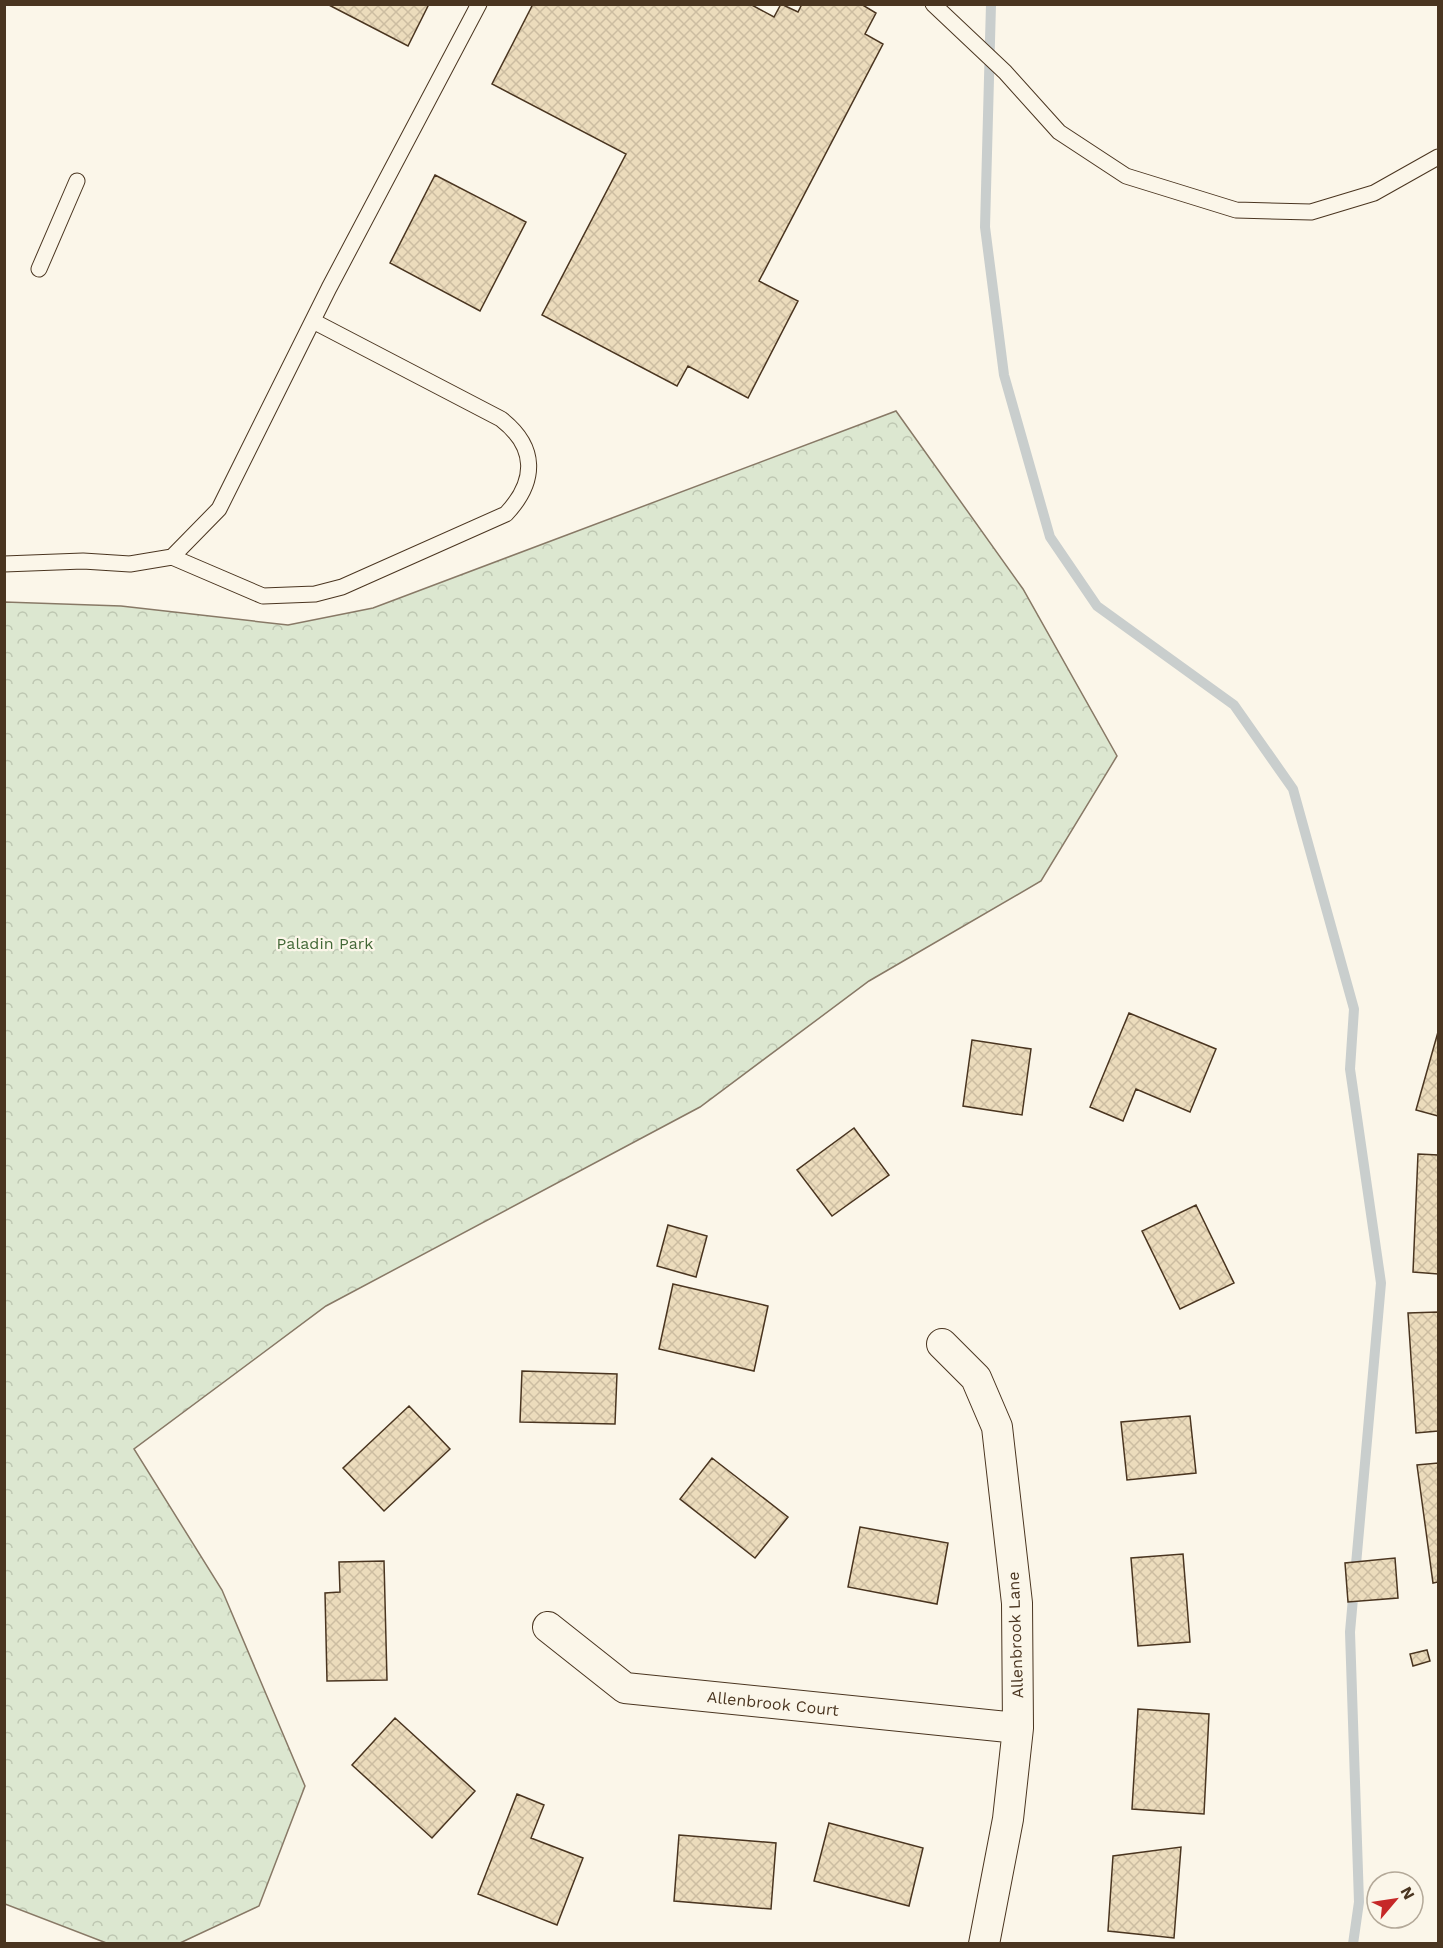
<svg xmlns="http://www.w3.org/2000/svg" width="1443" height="1948" font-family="'Work Sans',sans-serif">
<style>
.park{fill:url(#park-crowns);stroke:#887966;stroke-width:1.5}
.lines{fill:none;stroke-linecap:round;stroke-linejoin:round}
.stream{stroke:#c9cecd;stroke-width:10}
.building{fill:url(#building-cross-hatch);stroke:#4a3520;stroke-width:1.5}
.service-casing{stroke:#4a3520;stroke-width:17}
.minor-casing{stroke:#4a3520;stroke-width:32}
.service{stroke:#fbf6e9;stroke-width:15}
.minor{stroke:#fbf6e9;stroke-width:30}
.labels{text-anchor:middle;stroke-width:4.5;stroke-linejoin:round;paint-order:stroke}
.park-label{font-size:16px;fill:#436837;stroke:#fbf6e9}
.street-label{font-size:16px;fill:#4a3520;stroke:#fbf6e9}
</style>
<defs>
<pattern id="park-crowns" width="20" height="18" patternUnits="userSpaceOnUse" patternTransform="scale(1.5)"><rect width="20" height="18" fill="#dce7d0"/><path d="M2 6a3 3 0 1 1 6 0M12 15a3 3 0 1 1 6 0" fill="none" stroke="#bec7b2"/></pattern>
<pattern id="building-cross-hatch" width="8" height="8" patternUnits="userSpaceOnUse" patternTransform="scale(1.5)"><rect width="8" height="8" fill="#ecdcbc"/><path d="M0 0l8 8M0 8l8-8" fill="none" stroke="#ccbda1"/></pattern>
</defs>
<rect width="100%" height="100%" fill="#fbf6e9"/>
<path class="park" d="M896,411L1023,589L1117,756L1041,881L869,981L700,1107L326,1306L134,1449L222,1590L305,1786L259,1906L180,1943L109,1944L5,1904V602L121,606L288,625L373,608Z"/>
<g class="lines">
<path class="stream" d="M991,4L985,227L1004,375L1050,537L1097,606L1234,705L1293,789L1354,1009L1350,1069L1381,1283L1350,1632L1359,1902L1353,1944"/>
</g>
<path class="building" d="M327,4H429L408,46Z
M533,4H750L774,17L781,4L798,12L802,4H861L876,13L865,34L883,44L759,281L798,301L748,398L688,366L677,386L542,315L626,154L492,84Z
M435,175L526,222L480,311L390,263Z
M1129,1013L1216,1049L1190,1112L1136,1089L1123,1121L1090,1107Z
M1438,1032V1116L1416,1110Z
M972,1040L1031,1049L1022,1115L963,1106Z
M854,1128L889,1175L832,1216L797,1170Z
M1418,1154L1438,1155V1274L1413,1272Z
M1196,1205L1234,1283L1180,1309L1142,1231Z
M668,1225L707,1236L696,1277L657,1266Z
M673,1284L768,1306L754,1371L659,1349Z
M1438,1312V1431L1416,1433L1408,1313Z
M522,1371L617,1374L615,1424L520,1422Z
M409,1406L450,1449L384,1511L343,1468Z
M1190,1416L1196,1473L1127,1480L1121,1422Z
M712,1458L788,1517L755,1558L680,1499Z
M1438,1463V1582L1433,1583L1417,1465Z
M860,1527L948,1543L937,1604L848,1587Z
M1183,1554L1190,1642L1138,1646L1131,1558Z
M1395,1558L1398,1598L1348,1602L1345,1563Z
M384,1561L387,1680L327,1681L325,1593L340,1592L339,1562Z
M1427,1650L1430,1661L1413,1666L1410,1654Z
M1138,1709L1209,1714L1204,1814L1132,1809Z
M395,1718L475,1791L432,1838L352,1765Z
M517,1794L544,1805L531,1838L583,1858L557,1925L478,1894Z
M829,1823L923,1848L909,1906L814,1881Z
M679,1835L776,1843L771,1909L674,1901Z
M1181,1847L1174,1938L1108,1931L1113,1856Z"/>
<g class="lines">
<g class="service-casing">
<path id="service" d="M933,4L1005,72L1059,132L1126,176L1236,210L1311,212L1374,193L1438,157
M39,269L77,181
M172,557L263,596L315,594L342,587L506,514C537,481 537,447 501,419L313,321
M4,564L83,561L130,564L172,557L219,509L329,288L479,4"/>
</g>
<g class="minor-casing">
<path id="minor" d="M942,1344L976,1378L997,1427L1017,1603L1018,1728L1008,1819L984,1944
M548,1627L625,1688L1018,1728"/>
</g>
<use href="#service" class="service"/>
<use href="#minor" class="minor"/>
</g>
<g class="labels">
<g class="park-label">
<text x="325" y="949">Paladin Park</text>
</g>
<g class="street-label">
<text transform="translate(1015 1635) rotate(-92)" y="6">Allenbrook Lane</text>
<text transform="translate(773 1703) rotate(6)" y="6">Allenbrook Court</text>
</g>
</g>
<rect width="1443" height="1948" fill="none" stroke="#4a3520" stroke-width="12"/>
<g transform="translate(1395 1900) rotate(61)"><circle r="28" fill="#fbf6e9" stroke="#b4a999" stroke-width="1.5"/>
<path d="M0-4.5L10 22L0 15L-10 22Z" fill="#c62828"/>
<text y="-9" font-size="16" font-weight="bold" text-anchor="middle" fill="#4a3520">N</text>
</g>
</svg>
